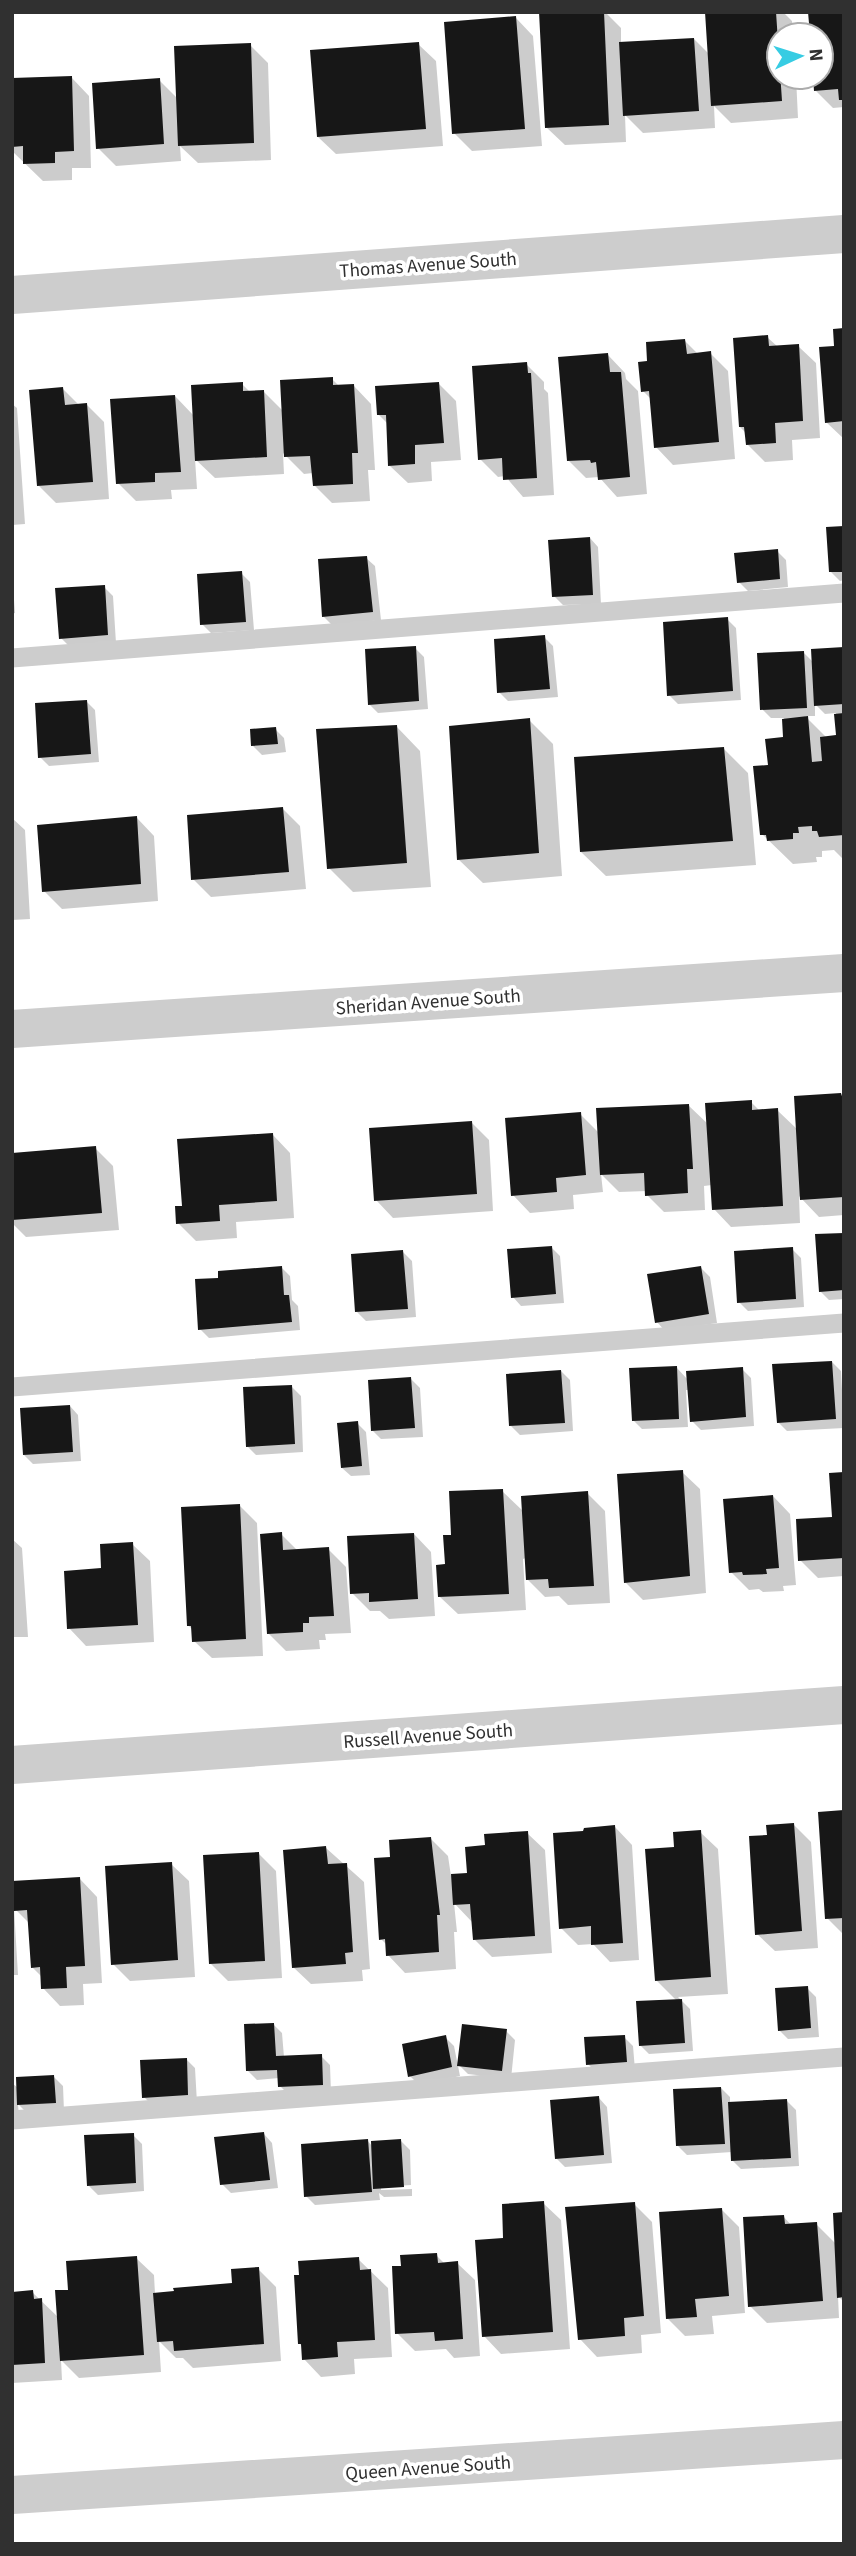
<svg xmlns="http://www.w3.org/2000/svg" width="856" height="2556" font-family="'Source Sans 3',sans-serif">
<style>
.shadow{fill:#0003;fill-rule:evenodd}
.building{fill:#171717}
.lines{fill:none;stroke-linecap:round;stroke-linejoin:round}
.service{stroke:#cdcdcd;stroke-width:19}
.minor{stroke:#cdcdcd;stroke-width:38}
.labels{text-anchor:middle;stroke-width:7;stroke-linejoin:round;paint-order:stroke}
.street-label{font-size:19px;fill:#303030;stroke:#fff}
</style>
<rect width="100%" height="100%" fill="#fff"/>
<path class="shadow" d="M568,12H605L621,28V44L694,39L710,55L707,12H783L792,21L793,35H779V77H796L798,118L731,123L714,106L715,128L643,133L625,115L626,142L565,145L547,128Z
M844,12V107L833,108L815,90L814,77H821V35H811Z
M516,18L533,36L542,146L472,151L454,133Z
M418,44L436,61L443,146L336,154L318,137Z
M250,45L268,63L271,160L198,163L180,146L181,161L116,166L98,148L159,80L178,99Z
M72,78L89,96L91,168H72V180L43,181L12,151V80Z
M844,330V439L826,422L836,348Z
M767,337L778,347L798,346L816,363L820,438L792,440L793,460L765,462L747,444L746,433L740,427Z
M685,341L698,354L710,353L728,371L735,459L673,465L656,447L652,400L643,391L649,363Z
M608,355L625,373L626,379L638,391L647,494L617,497L599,477L586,478L569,461Z
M526,364L544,382V389L548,393L554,495L523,497L505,476L498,477L480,459Z
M332,379L340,387L354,386L371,404L375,470H368L370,501L332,503L314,485L313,473L304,474L283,453L284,474L215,478L195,459L197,489L171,490L172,499L136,501L118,483L175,396L194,416L242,384L250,392L263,391L284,412Z
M439,384L456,401L461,460L431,462L432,481L408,483L390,466L388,424L378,414Z
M63,389L79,405H87L104,422L109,499L56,503L39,486Z
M12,404L17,408L25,524L12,525Z
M844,528V580L840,581L831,572Z
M590,538L598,547L601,604L563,605L554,596Z
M777,551L786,560L788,587L748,591L739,582Z
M366,558L375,566L381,620L332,625L323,616Z
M12,573L15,613L12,614Z
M241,573L250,582L254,630L211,633L202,624Z
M104,587L113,596L116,643L70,647L61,638Z
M727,619L736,628L741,700L678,704L669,695Z
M544,637L553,646L558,697L508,701L499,692Z
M415,648L424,657L428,709L378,713L369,704Z
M844,649V860L834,850L822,851V857H816L817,862L793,864L762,834L770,767L785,739L784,718H771L762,709L803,652L814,663ZM815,704L825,714L836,713L838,737L827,738L805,716H815Z
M86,701L95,710L99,762L49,766L40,757Z
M529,720L553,744L562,876L483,883L458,859Z
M396,726L420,751L431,887L353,892L329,868Z
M275,729L284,738L286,752L262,755L253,746Z
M724,749L748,773L756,865L606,876L581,852Z
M282,808L300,826L306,889L211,897L193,879Z
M12,818L25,830L30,919L12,920Z
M137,818L154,836L158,901L62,909L44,891Z
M841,1095L844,1098V1215L819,1217L799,1196L800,1223L731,1227L714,1209L712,1185L704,1186L705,1210L664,1212L647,1195V1191L619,1192L601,1174L603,1192L573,1195L574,1209L530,1213L513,1195L580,1114L599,1133L688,1105L709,1125L751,1102L760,1111L777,1110L798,1130Z
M471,1122L489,1140L493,1211L393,1218L376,1200Z
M273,1135L290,1153L294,1218L236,1222L237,1238L196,1241L178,1223Z
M95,1148L113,1166L119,1230L26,1237L12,1223V1154Z
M844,1234V1299L829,1300L820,1291Z
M551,1247L560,1256L564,1303L521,1306L513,1297Z
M792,1249L801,1258L804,1307L748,1311L739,1302Z
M403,1252L412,1261L416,1317L366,1321L357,1312Z
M281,1267L290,1276L292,1300L298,1306L300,1330L209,1338L200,1329L220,1279Z
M701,1268L710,1277L717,1323L665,1331L657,1322Z
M832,1362L841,1371L844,1428L787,1431L778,1422Z
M677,1368L688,1380L742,1369L751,1378L754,1426L701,1430L692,1421L689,1390H686L688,1427L642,1429L633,1420Z
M561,1371L570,1380L573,1431L520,1435L511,1426Z
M411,1379L420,1388L423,1437L381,1439L372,1430Z
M292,1387L301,1396L303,1452L256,1455L247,1446Z
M70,1406L78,1415L81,1461L33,1464L24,1455Z
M357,1423L366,1432L370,1475L351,1476L342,1468Z
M682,1472L700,1489L706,1593L643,1600L625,1582Z
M844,1474V1576L818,1578L800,1560L834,1518Z
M502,1491L523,1511L587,1493L605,1511L610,1603L568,1605L559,1596L545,1597L527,1579L526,1558L523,1559L526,1610L458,1614L440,1597L453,1536Z
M773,1496L790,1514L796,1585L783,1586L784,1591L763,1592L759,1589L749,1590L731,1572Z
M239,1505L257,1523L263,1656L212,1658L194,1641L193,1630L189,1626Z
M281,1534L298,1551L328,1549L346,1567L351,1633L325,1634L326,1640H319L320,1649L286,1651L268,1633Z
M414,1534L431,1552L435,1616L389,1619L380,1611H370L352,1593Z
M12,1539L22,1548L28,1637H12Z
M132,1544L150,1561L154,1642L86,1646L69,1628L103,1570Z
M844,1812V1935L827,1918Z
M793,1824L811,1842L818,1948L775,1951L757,1934L769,1837Z
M615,1827L632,1845L639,1960L610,1962L593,1944L578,1945L561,1928L585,1833Z
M700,1832L718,1849L728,1994L678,1997L690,2009L693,2051L649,2054L640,2045L677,2001L656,1980L676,1848Z
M527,1833L545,1850L552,1953L492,1957L474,1939L473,1923L454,1903L457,1932H454L456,1969L405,1973L388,1955L387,1945L381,1939L392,1859L431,1839L448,1856L451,1876L469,1874L487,1847Z
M326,1848L364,1882L370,1969L362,1970L363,1981L311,1984L293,1967Z
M259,1854L276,1871L282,1978L228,1981L210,1963Z
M171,1864L189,1881L195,1977L130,1981L113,1964Z
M80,1879L97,1897L102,1983L83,1984L84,2005L60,2006L43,1988L42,1977L32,1967L30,1924L14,1908L18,1975H12V1895L15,1898Z
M807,1988L816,1997L819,2037L788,2039L779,2030Z
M273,2024L282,2033L284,2057L321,2056L330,2065L331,2093L289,2095L280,2086L279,2078L257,2080L248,2071Z
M506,2031L515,2040L511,2079L468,2074L459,2065Z
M445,2037L454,2046L460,2076L419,2085L410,2076Z
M624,2037L633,2046L635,2070L597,2073L588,2064Z
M186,2059L195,2068L197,2103L153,2106L144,2097Z
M54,2077L63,2086L64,2111L27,2113L18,2104L19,2118H12V2083L18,2088Z
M721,2088L730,2097V2104L787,2101L796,2110L799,2166L741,2169L732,2160V2152L687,2155L678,2146Z
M599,2098L607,2107L612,2163L565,2167L556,2158Z
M264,2134L272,2143L278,2188L231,2193L222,2184Z
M133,2135L142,2144L144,2191L98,2195L89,2186Z
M367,2140L372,2146L401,2141L410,2150L411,2185L381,2187V2190L412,2189V2196L384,2197L379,2193L380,2200L315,2205L306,2196Z
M543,2203L561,2220L570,2349L501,2354L484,2336Z
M634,2204L652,2222L661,2333L641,2335L642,2353L597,2357L580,2339Z
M722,2210L739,2227L745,2313L712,2316L714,2334L685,2336L668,2319Z
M844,2214V2302L838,2296L839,2318L767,2323L750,2306L783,2216L792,2226L816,2224L836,2244Z
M436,2255L445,2264L457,2263L475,2280L480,2356L454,2358L446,2349L415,2351L397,2333L403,2267Z
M136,2258L154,2275L155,2294L234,2285L258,2269L276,2287L281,2361L193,2368L183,2358H176L159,2341L161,2372L79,2378L61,2360L62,2380L12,2383V2297L32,2292L59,2318L70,2291Z
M358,2259L388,2288L392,2357L354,2359L355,2374L321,2377L304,2359L303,2347L299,2343Z"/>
<path class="building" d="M539,12H604L609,125L545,128Z
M705,12H776L782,101L711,106Z
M808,12H844V100H839L838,89L814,91L813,77H821V35H810Z
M516,16L525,129L452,134L444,22Z
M694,38L699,111L623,116L619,42Z
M419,42L426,129L317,137L310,50Z
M251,43L254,143L178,146L174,46Z
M72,76L74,151L55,152V163L23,164V146L12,147V78Z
M160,78L164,144L96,149L92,83Z
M844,328V421L825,423L819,347L834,346L833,329Z
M768,335L769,346L799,344L803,421L775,423L776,443L746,445L744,427H739L733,338Z
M685,339L687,354L711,351L719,442L654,448L649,391L641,392L638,362L647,361L646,342Z
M608,353L610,372H621L630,477L598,480L596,462L591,463L590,460L567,461L558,357Z
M527,362L528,373H531L537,478L503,480L502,458L478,460L472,366Z
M333,377V385L354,384L358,453H352L353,484L313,486L310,456L284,457L280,380Z
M243,382V391L264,390L267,457L195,461L191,385Z
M439,382L444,443L415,445V464L388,466L386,415H377L375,386Z
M63,387L65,405L87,403L93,482L37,486L29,390Z
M175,395L181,472L155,473V482L116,484L110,399Z
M844,526V572H829L826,527Z
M590,537L593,595L552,597L548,540Z
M778,549L780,579L737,583L734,553Z
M367,556L373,612L322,617L318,559Z
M242,571L246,622L200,625L197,574Z
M105,585L108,635L59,639L55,588Z
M728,617L733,691L667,696L663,622Z
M545,635L550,689L497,693L494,639Z
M416,646L419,701L368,705L365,649Z
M844,647V704L814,706L811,649Z
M804,651L807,708L760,710L757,653Z
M87,700L91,754L38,758L35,703Z
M844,713V835L819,837L817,831H812V826L798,827L799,833H793V839L767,841L766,835H760L753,766L768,765L765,739L783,737L782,719L808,716L812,762L822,761L820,737L836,735L834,714Z
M530,718L539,853L457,860L449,726Z
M397,725L407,863L327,869L316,729Z
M276,727L278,744L251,746L250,729Z
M724,747L733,841L580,852L574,757Z
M283,807L289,872L191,880L187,815Z
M137,816L141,884L42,892L37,825Z
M841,1093L844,1103V1197L800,1200L794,1096Z
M752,1100V1110L778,1108L783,1206L712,1210L705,1103Z
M689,1104L693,1169H687L688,1193L645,1196L644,1173L600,1175L596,1108Z
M581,1112L586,1175L556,1178L557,1192L511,1196L505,1118Z
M472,1121L477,1194L374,1201L369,1128Z
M273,1133L277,1201L219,1205L220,1221L176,1224L175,1206H182L177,1139Z
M96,1146L102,1213L12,1220V1153Z
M844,1233V1290L819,1292L815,1234Z
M552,1246L556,1294L511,1298L507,1249Z
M793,1247L796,1299L737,1303L734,1251Z
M403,1250L408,1309L355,1312L351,1254Z
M282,1266L284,1295H289L292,1322L198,1330L195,1279L218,1278V1271Z
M701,1266L709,1314L655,1323L647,1274Z
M832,1361L836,1419L777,1423L772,1364Z
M677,1366L679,1419L632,1421L629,1368Z
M743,1367L746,1417L690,1422L686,1371Z
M561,1370L565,1423L509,1426L506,1374Z
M411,1377L415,1428L371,1431L368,1380Z
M292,1385L295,1444L246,1447L243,1387Z
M70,1405L73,1452L23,1455L20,1408Z
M358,1421L362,1466L341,1468L337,1423Z
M683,1470L690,1576L624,1583L617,1474Z
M844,1472V1558L798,1561L796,1519L832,1517L829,1473Z
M503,1489L509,1594L438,1597L436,1565L445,1564L443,1535H451L449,1491Z
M588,1491L594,1586L549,1588L548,1579L526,1580L521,1496Z
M773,1495L779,1568L766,1569L767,1574L743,1575L742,1572L729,1573L723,1499Z
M240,1504L246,1639L192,1642L191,1626H187L181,1507Z
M282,1532L283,1550L329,1547L334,1616L309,1617V1623H303V1632L267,1634L260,1534Z
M414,1533L418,1599L369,1602V1593L350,1594L347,1536Z
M133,1542L138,1625L67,1629L64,1571L101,1568L100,1544Z
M844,1810V1918L825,1919L818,1812Z
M794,1823L802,1931L755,1935L749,1836L767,1835L766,1825Z
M615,1825L623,1943L591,1945V1926L559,1929L553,1833L583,1831L584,1828Z
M701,1830L711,1977L655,1981L645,1849L674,1847L673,1832Z
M528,1831L535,1936L473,1940L470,1904L453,1905L451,1874L467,1873L465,1847L485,1845L484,1834Z
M431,1837L440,1915H437L439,1952L386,1956L385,1939L379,1940L374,1858L390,1857L389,1840Z
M326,1846L328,1864L347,1863L353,1952L345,1953L346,1964L292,1968L283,1850Z
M259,1852L265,1961L209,1964L203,1855Z
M172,1862L178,1960L111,1965L105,1866Z
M80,1877L85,1966L66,1967L67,1988L41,1989L40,1967L31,1968L27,1910L14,1911L12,1881Z
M808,1986L811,2028L778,2031L775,1988Z
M682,1999L685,2043L639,2046L636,2001Z
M274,2023L276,2056L322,2054L323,2085L278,2087L277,2070L246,2071L244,2024Z
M462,2024L507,2029L502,2071L457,2066Z
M446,2035L452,2067L408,2077L402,2044Z
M625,2035L627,2062L586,2065L584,2037Z
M187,2058L188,2095L142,2098L140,2060Z
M54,2075L56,2103L17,2105L16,2077Z
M721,2087L725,2144L676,2146L673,2089Z
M599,2096L604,2155L555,2159L550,2100Z
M787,2099L791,2158L731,2161L728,2102Z
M264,2132L270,2180L220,2185L214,2137Z
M134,2133L136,2183L87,2186L84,2135Z
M368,2139L372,2192L304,2197L301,2144Z
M401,2139L404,2187L373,2189L371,2141Z
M544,2201L553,2332L482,2337L475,2240L503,2238L502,2204Z
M635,2202L644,2316L624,2318L625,2336L578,2340L565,2207Z
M722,2208L729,2296L695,2299L697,2317L666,2319L659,2212Z
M844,2212V2297L837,2298L833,2213Z
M784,2215L785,2224L817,2222L823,2301L748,2307L743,2217Z
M437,2253L438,2263L458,2261L463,2339L435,2341L434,2332L395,2334L392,2266H401L400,2255Z
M137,2256L144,2355L60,2361L55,2290H68L66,2261Z
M359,2257L360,2270L371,2269L375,2340L337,2342L338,2357L302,2360L301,2344H298L294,2275H299L298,2261Z
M259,2267L264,2344L174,2351L173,2341L157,2342L153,2293L174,2291L173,2288L232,2283L231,2269Z
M33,2290L34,2299L42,2298L45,2363L12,2365V2292Z"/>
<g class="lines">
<path class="service" d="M12,658L844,593
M12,1387L844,1323
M12,2120L844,2057"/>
<path class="minor" d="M12,295L844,234
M12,1029L844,973
M12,1765L844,1705
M12,2495L844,2440"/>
</g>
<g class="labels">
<g class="street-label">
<text transform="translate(428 264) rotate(-4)" y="7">Thomas Avenue South</text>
<text transform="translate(428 1001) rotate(-4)" y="7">Sheridan Avenue South</text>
<text transform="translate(428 1735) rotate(-4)" y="7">Russell Avenue South</text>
<text transform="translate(428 2467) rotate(-4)" y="7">Queen Avenue South</text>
</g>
</g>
<rect width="856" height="2556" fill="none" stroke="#303030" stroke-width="28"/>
<g transform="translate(800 56) rotate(86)"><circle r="33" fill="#ffffff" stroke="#acacac" stroke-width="2"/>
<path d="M0-5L12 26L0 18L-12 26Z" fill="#37cce3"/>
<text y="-10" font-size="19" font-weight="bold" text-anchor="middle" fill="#303030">N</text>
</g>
</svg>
